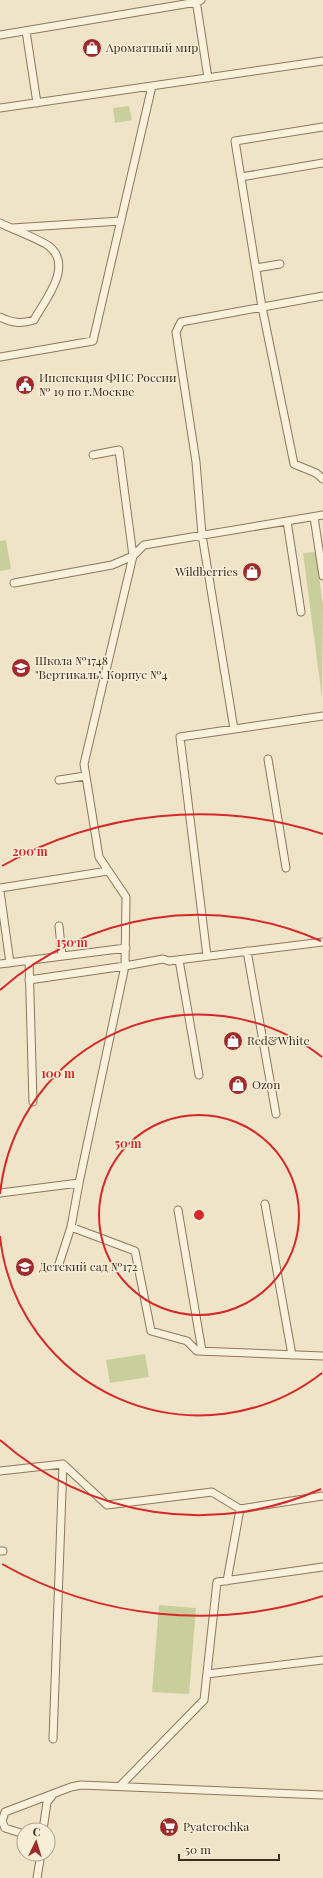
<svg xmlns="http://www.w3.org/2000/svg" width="323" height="1878" font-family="'Playfair Display',serif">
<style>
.green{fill:#c9cf9b}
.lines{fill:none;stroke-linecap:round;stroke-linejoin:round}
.service-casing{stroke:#8d765c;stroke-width:9}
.service{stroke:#faf1dc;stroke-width:7}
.ring{fill:none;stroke:#d62828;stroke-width:2}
.labels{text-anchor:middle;stroke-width:3;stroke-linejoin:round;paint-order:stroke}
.poi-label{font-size:12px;fill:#3d2e20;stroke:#f7eed8;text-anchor:start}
.centre{fill:#d62828;stroke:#f7eed8;stroke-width:2}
.ring-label{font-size:12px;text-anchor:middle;font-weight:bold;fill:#d62828;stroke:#f7eed8;stroke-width:3;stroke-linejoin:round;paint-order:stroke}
</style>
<rect width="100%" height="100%" fill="#f0e4c8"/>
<path class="green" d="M129,106L132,120L115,123L113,108Z
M6,540L11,569L0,571V541Z
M316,552L323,606L322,698L303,553Z
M145,1354L149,1377L110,1383L106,1360Z
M159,1605L196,1608L189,1694L152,1692Z"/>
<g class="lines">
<g class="service-casing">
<path id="service" d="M196,0L208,78
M26,31L37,103
M0,35L197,2L201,0
M0,108L323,61
M323,127L235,141L262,307L294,464L316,473L323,479
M241,177L323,163
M0,223C12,229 42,240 50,247C73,267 45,300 34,320C21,324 12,323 0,317
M12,228L121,221
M256,268L280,264
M0,357L93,341L152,86
M314,517L323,576
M287,521L301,612
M14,583L112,565L133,556L119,450L93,455
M234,729L202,535L196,462L176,332L181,322L323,296
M268,759L286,868
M59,780L85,776
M0,888L108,871
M0,891L10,963
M59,926L62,956
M247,951L276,1114
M207,956L180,737L323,716
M29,960L33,1102
M179,960L199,1075
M0,964L126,948
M29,980L125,966L163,959L169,961L323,942
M0,1193L79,1183
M265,1204L292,1355
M178,1210L202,1351
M71,1227L135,1251L151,1331L187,1341L197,1351L323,1356
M58,1267L71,1227L79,1183L125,966L126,897L99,857L84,764L133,556L144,545L323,515
M0,1471L63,1464L107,1505L212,1492L240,1509L323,1496
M0,1551H3
M227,1581L240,1509
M207,1674L323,1660
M53,1739L63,1464
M120,1786L204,1700L217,1582L323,1567
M43,1830L47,1802L52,1796
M24,1834L5,1828L2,1821L5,1812L71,1787L81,1785L323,1795
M37,1878L41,1854"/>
</g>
<use href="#service" class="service"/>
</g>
<g class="ring">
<circle cx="199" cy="1215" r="100"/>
<path d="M322 1373A200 200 0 0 1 0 1236M0 1194A200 200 0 0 1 322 1057"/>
<path d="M321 1489A300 300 0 0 1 0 1440M0 990A300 300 0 0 1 321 941"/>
<path d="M323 1596A401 401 0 0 1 2 1564M2 866A401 401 0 0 1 323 834"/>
</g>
<defs>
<g id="shop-disc" transform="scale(1)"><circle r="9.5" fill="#9e2a2b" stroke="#f7eed8"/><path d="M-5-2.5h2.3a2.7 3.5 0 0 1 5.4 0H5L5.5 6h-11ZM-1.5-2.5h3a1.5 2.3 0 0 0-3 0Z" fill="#fff"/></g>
<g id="civic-disc" transform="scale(1)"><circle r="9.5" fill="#9e2a2b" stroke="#f7eed8"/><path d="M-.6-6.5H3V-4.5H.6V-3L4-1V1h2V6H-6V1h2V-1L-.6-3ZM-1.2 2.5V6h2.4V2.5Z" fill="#fff"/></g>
<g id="school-disc" transform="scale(1)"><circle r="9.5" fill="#9e2a2b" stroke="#f7eed8"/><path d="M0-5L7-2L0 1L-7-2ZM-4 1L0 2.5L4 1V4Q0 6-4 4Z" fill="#fff"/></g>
<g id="supermarket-disc" transform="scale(1)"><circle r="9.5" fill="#9e2a2b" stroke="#f7eed8"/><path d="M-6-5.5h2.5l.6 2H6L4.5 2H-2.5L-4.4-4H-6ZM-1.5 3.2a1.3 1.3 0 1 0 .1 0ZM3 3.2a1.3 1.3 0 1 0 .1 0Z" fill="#fff"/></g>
</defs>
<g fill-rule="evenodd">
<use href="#shop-disc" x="92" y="48"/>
<use href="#civic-disc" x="25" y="385"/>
<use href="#shop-disc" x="252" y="572"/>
<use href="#school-disc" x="21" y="668"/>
<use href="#shop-disc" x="233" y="1041"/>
<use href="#shop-disc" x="238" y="1085"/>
<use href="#school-disc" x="25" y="1267"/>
<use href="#supermarket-disc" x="169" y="1827"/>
</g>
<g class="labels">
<g class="poi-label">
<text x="106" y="52">Ароматный мир</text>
<text x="39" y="382">Инспекция ФНС России<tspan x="39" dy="14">№ 19 по г.Москве</tspan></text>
<text x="238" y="576" text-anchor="end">Wildberries</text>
<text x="35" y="665">Школа №1748<tspan x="35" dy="14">"Вертикаль". Корпус №4</tspan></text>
<text x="247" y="1045">Red&amp;White</text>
<text x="252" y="1089">Ozon</text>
<text x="39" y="1271">Детский сад №172</text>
<text x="183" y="1831">Pyaterochka</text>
</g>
</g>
<circle cx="199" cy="1215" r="6" class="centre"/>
<g class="ring-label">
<text x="30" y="856">200 m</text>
<text x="72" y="947">150 m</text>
<text x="58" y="1078">100 m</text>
<text x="128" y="1148">50 m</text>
</g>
<g transform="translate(36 1842) rotate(4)"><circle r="19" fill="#f7eed8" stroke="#ada18e"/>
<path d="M0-3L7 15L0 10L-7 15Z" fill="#9e2a2b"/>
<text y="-6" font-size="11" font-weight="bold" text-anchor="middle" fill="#3d2e20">С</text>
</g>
<path d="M179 1854v6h100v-6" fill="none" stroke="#3d2e20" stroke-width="2"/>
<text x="185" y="1854" font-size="12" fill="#3d2e20" stroke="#f7eed8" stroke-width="3" paint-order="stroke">50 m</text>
</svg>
